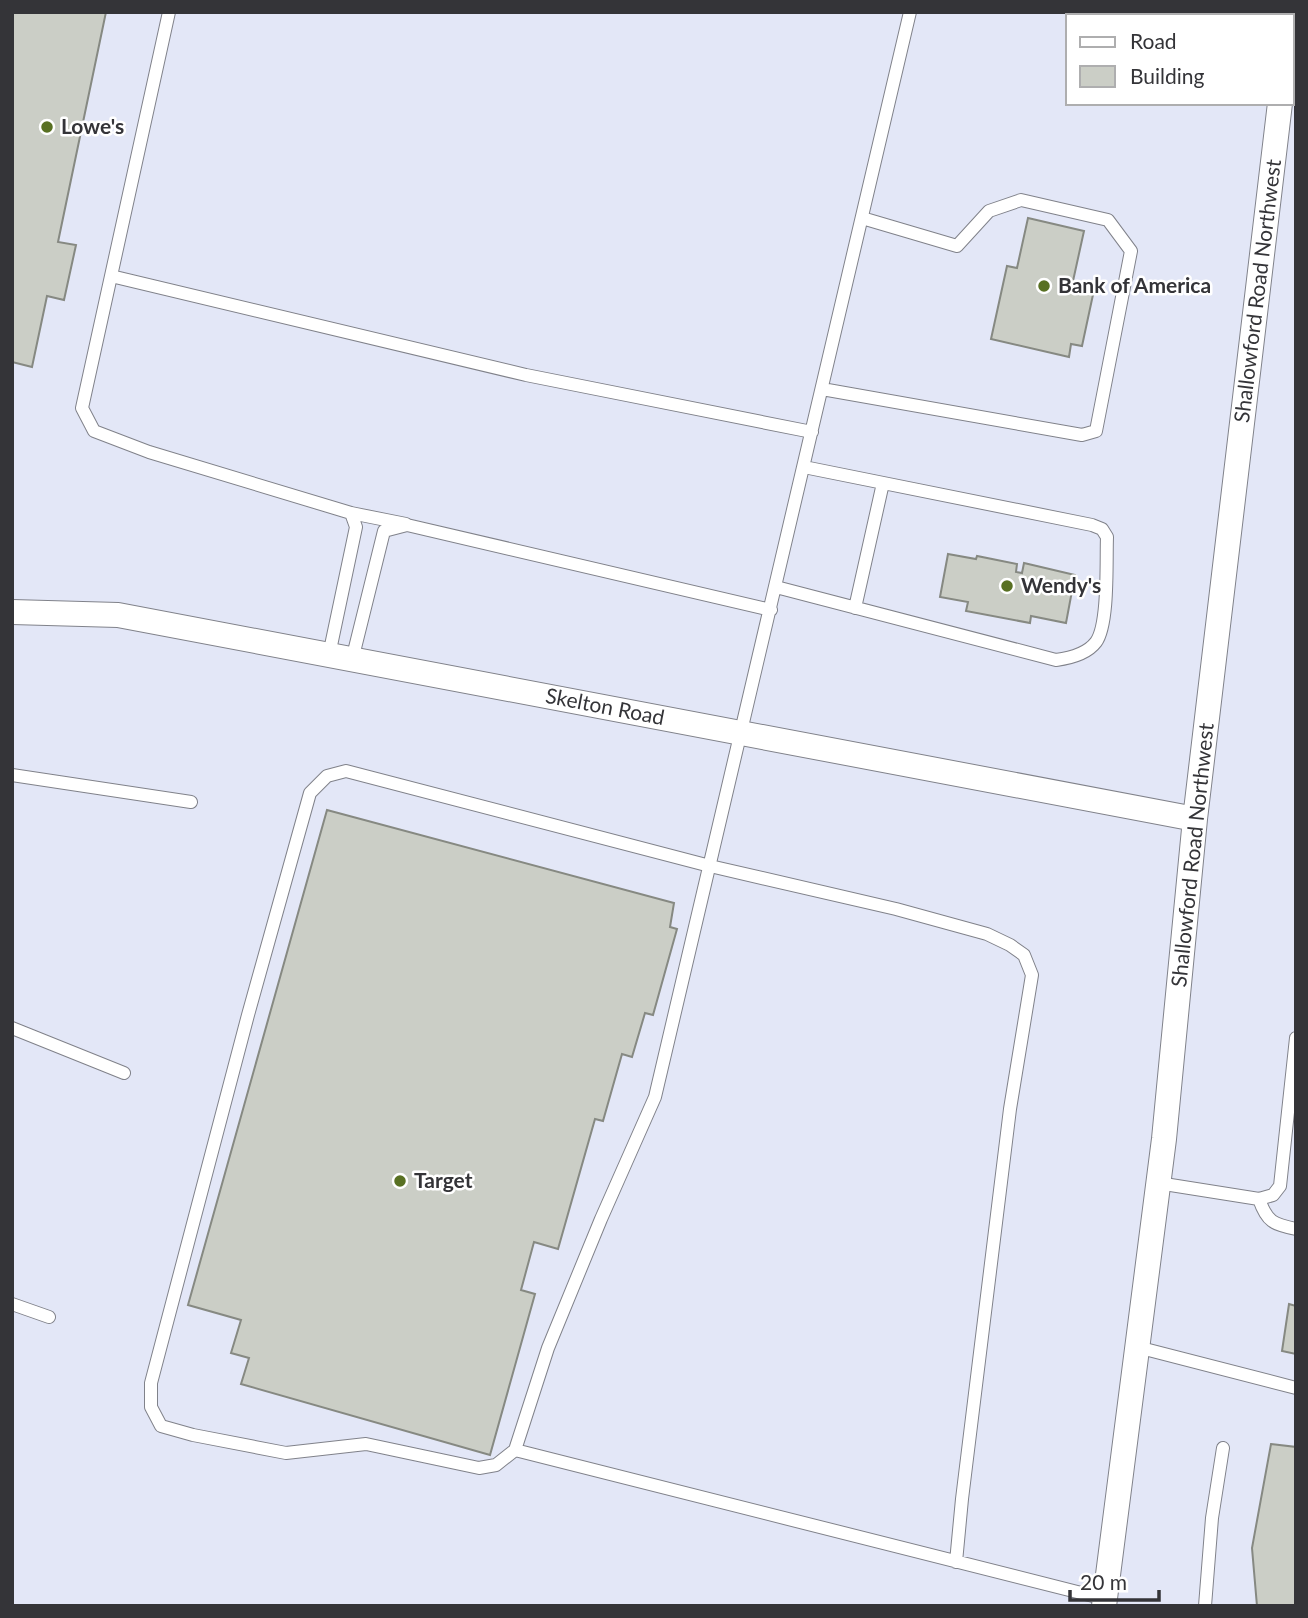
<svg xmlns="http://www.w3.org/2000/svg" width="1308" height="1618" font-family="Lato,sans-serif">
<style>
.built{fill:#e3e7f7;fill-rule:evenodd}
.building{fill:#cbcec6;stroke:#868982;stroke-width:2}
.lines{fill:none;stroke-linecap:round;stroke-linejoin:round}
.lane-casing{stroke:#80828a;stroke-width:14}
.street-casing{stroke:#80828a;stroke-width:26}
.lane{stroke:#fff;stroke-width:12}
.street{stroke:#fff;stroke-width:24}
.poi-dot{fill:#587022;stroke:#fff;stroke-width:2.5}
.labels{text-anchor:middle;stroke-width:5;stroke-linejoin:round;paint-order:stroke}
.poi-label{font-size:21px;font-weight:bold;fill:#343438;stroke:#fff;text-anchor:start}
.street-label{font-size:21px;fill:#343438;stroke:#fff}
</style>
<rect width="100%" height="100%" fill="#f1f3fb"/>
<path class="built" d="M12,12H1296V1606H12ZM1068,16H1292V103H1068Z"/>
<path class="building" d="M12,12H106L58,242L76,245L64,300L47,296L32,367L12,362Z
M1028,218L1084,231L1073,281L1085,284L1084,288L1094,290L1082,346L1071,344L1069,357L991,339L1007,266L1017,268Z
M948,554L976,559L977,556L1017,564L1016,572L1022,573L1024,563L1075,575L1066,623L1031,616L1030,623L966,611L968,602L940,597Z
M327,810L674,903L670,927L677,929L653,1015L645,1013L632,1057L622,1054L603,1121L595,1119L558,1249L534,1242L521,1290L535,1294L490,1455L241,1384L249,1358L231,1353L241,1320L188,1305Z
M1289,1304L1296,1306V1354L1282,1351Z
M1271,1444L1296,1447V1606H1257L1252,1548Z"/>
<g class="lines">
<g class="lane-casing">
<path id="lane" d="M169,12L82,408L94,431L149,452L351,513L356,527L329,655
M910,12L655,1097L601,1219L548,1348L515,1450L1105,1599
M111,276L526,375L812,432
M822,389L1082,435L1096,431L1131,251L1108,220L1021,200L989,211L957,246L862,218
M351,513L406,524
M776,587L1056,660C1071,658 1087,654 1096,642C1109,624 1106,561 1107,537L1102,529L1092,525L804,467
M855,608L883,483
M352,660L384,531L407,525L771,610
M12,775L191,802
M12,1028L124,1073
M1158,1183L1259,1199L1273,1195L1280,1186L1296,1038
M1259,1199C1267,1222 1273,1224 1296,1229
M12,1304L49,1317
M1137,1347L1296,1388
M515,1450L496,1465L479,1468L366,1444L286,1453L193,1435L161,1426L151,1407V1383L248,1015L310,793L327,776L346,771L710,866L896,909L987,934L1010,945L1024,955L1032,975L1010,1109L962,1499L956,1562
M1205,1606L1212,1518L1223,1448"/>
</g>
<g class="street-casing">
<path id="street" d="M1290,16V12
M12,612L118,615L1195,819
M1104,1606L1164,1139L1195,819L1280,103"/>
</g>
<use href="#lane" class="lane"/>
<use href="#street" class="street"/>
</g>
<g class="poi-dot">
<circle cx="47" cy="127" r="7"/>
<circle cx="1044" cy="286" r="7"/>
<circle cx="1007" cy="586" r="7"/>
<circle cx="400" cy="1181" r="7"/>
</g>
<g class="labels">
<g class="poi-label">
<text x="61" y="134">Lowe's</text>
<text x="1058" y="293">Bank of America</text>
<text x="1021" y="593">Wendy's</text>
<text x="414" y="1188">Target</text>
</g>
<g class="street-label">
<text transform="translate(1258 291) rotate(-83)" y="7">Shallowford Road Northwest</text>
<text transform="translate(605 707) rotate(11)" y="7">Skelton Road</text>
<text transform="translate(1193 855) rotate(-84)" y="7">Shallowford Road Northwest</text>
</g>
</g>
<rect width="1308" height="1618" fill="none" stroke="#343438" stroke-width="28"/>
<rect x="1066" y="14" width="228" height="91" fill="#ffffff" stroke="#aeaeaf" stroke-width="2"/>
<rect x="1080" y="37" width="35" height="10" fill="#ffffff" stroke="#aeaeaf" stroke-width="2"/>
<text x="1130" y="49" font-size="21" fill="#343438">Road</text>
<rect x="1080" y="66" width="35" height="21" fill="#cbcec6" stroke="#aeaeaf" stroke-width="2"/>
<text x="1130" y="84" font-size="21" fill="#343438">Building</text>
<path d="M1070 1590v10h89v-10" fill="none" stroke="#343438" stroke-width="3.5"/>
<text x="1080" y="1590" font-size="21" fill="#343438" stroke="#ffffff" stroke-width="5" paint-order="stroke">20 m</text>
</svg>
